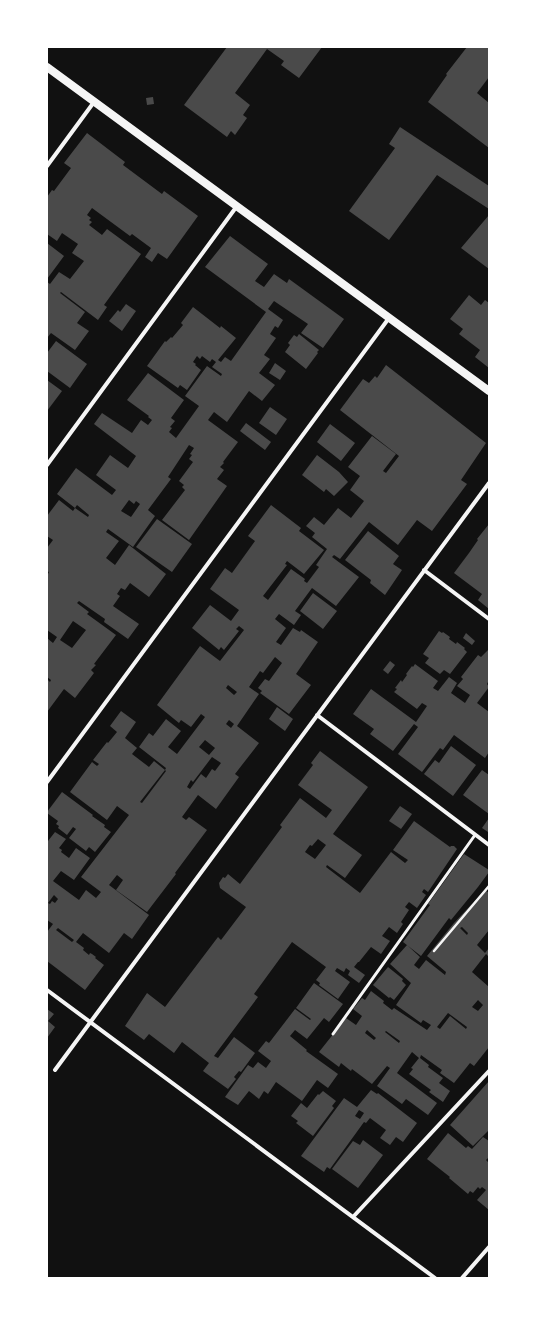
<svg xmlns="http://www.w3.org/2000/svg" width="536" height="1325" font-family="Quicksand,sans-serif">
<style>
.building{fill:#4a4a4a;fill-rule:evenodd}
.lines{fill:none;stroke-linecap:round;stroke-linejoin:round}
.path{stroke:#f5f5f5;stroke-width:2.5}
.service{stroke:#f5f5f5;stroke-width:3}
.minor{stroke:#f5f5f5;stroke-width:4}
.secondary{stroke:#f5f5f5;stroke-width:8}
</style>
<rect width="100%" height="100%" fill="#111"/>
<path class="building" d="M227,47H322L299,78L281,65L284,61L267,49L235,93L250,105L243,115L247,118L235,135L231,131L227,137L184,105Z
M467,47H489V77L477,93L489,103V148L428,102L447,75L446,74Z
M153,97L154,104L147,105L146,98Z
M400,127L489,186V209L437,175L389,240L349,211L395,148L389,144Z
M87,133L125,162L123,165L162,194L164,191L198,216L167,259L158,253L152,262L145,257L151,248L132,234L130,236L92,208L87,215L91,218L89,220L92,222L89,225L102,235L107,229L141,254L104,305L107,307L98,320L61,292L60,293L85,312L77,323L89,331L75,350L51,333L47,338V282L50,284L59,272L70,279L84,261L72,253L78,244L62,233L57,241L47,234V197L52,190L54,191L71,168L64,163Z
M489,215V269L461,248Z
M230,236L268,264L255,281L264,287L274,274L287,283L289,279L344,319L323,348L301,333L308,324L274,301L268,309L283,320L278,328L275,326L270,334L276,338L264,355L270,359L259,373L275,385L262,401L249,391L227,422L214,412L208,420L238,442L223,462L224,463L220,467L224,470L217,479L227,486L189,540L162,520L185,490L182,487L184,485L179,481L193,462L189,459L192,455L190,454L194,448L189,445L168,477L171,479L148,510L155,516L133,547L108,529L106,532L119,541L106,558L115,565L129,545L166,574L149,597L130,583L125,590L121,588L117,594L120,596L113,606L139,624L128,639L104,622L105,619L79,601L77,603L89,612L87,614L116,635L94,664L96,665L91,670L94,673L75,698L64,689L47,712V679L50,682L51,680L47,677V638L53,643L57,637L47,630V576L49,572L47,571V548L53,540L47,536V516L59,500L73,511L75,508L88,517L89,515L77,505L75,508L57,494L76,468L112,495L116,490L96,475L110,455L128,468L136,456L94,424L102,413L132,433L141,420L148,425L152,420L148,417L149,416L127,400L148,373L184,400L171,418L175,421L170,427L172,428L169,432L176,438L199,406L185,396L207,366L221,376L222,374L212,367L216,362L212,359L210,362L202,356L200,359L197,356L193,362L196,364L195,365L201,370L187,390L180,385L178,388L147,366L165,341L166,342L171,337L172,338L183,325L181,323L193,307L220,328L221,326L236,338L218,360L221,362L225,357L231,361L266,312L205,267ZM129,500L134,504L136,501L140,504L131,517L121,511ZM73,621L86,630L72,648L60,640Z
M47,243L64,256L47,279Z
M469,295L481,305L485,300L489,303V368L475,357L480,350L459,334L463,329L450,319Z
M126,304L136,311L122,331L109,321L118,310L120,312Z
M299,334L319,350L317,352L318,353L306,369L285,352L290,345L288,343L294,335L297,337Z
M56,341L87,364L70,388L47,371V353Z
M275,363L286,371L280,380L269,373Z
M386,365L486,443L461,480L467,484L432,531L417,520L398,545L369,522L340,559L334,555L332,557L359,577L336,606L312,588L295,611L301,615L294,625L279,614L275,619L286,628L276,642L281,645L293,628L300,632L301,630L318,642L296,674L311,685L289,714L260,693L262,691L258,688L265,679L269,681L282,663L275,657L263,673L260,671L249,687L259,694L237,726L259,743L235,774L239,777L216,809L198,795L182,817L186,820L189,817L207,830L175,873L176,874L147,912L116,890L123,880L117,875L109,885L149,915L132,939L124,933L109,953L83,933L76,942L84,948L83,950L89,955L90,953L92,954L96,957L95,958L104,965L85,990L47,961V932L53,924L47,920V840L48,841L55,832L66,839L59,848L62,850L61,852L69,858L76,848L90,858L74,880L61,871L53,881L79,900L86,890L96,898L101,892L81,877L129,815L117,806L107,820L70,792L92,762L97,766L99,764L93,760L107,742L108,743L117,732L110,726L121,711L136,722L125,738L137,748L132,754L149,767L154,761L165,770L140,802L142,803L166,771L165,770L166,768L139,747L149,733L153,736L166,719L181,731L168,747L177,754L205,717L201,714L191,727L181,720L179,723L157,705L200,646L220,661L244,630L239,626L236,629L239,631L224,650L221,647L219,650L192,628L210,605L231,621L239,610L210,589L225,568L232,573L255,541L248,536L271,505L301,528L299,531L324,550L304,574L287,561L285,564L287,565L263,596L268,600L291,569L305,579L304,581L307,583L319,567L316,565L327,549L312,537L315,533L306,526L314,517L324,525L338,508L351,518L364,501L350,490L360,476L348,467L372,436L396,454L383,471L386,473L399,456L340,410L363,379L369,383L375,376L377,378ZM228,685L237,692L234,695L226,688ZM229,720L234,724L231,728L226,724ZM205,740L215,748L209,755L199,747ZM212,757L221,763L215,771L212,769L206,778L201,774L190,789L187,787L191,780L193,782ZM54,895L58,899L55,903L52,901L50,904L48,903ZM58,928L74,940L72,942L56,930Z
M47,380L62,391L47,411Z
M270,407L287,419L276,435L259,423Z
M246,423L271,442L265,450L240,431Z
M330,424L355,443L341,461L317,442Z
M317,455L339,472L348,482L334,496L326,489L324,492L302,475Z
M157,519L192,544L172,572L136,547Z
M489,524V609L478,600L482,594L454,573L469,553L478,540L477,539Z
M368,531L399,556L393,564L402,570L385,595L370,583L371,580L345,560Z
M313,593L337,611L323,629L300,611Z
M439,631L442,633L443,632L450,637L449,639L456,644L457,642L465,648L464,649L467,652L450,674L444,670L440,674L425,663L429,658L423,654Z
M466,633L475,641L472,645L463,638Z
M488,650L489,651V680L487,684L489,687L477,703L489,712V752L485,758L454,735L443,750L440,748L422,772L398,754L418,727L414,724L393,751L370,734L374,729L353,714L371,689L416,722L427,706L422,703L417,709L394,692L397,689L395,688L401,680L402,682L407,675L406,674L412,666L413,667L415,664L438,681L433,688L438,691L449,677L457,683L451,693L465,703L470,695L457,686L463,679L461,677L478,655L481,657Z
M390,661L395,665L388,674L383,670Z
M277,707L293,719L285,731L269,719Z
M451,746L476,765L453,796L424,774L435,760L439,763Z
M320,751L368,787L333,834L362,855L345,878L327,865L326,867L360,893L391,852L405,863L408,860L393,850L414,821L450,847L451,846H454L457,849L428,892L424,889L422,892L426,895L417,908L409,902L405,907L409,910L401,922L403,924L397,933L389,927L382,936L390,941L381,954L371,947L359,962H358L354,967L365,975L359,983L348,975L350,971L346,968L344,972L337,968L335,971L350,982L338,999L319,985L320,983L316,980L326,967L292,942L254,994L258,997L214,1056L218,1058L234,1037L255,1053L241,1072L239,1071L234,1077L236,1079L228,1089L203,1071L209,1063L182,1042L174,1053L149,1034L144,1040L125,1026L147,993L165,1007L218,937L221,940L246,907L220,888L219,883L223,877L225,878L228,874L240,884L282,827L280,825L300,798L326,818L332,810L298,785L313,765L311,763ZM318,839L326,845L315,859L305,852L310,845L312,846Z
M482,770L489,775V814L463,795Z
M62,792L93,815L92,816L105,825L104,827L111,832L95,852L89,847L86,851L69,838L76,829L73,827L67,835L58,828L59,826L56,824L58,821L47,813V812Z
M400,806L412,814L401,829L389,821Z
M489,818V831L488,832L482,828Z
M464,854L489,870V872L478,887L451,920L449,918L421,956L403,942L430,905L428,904Z
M485,890L489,893V930L477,945L485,953L489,948V957L486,954L472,972L489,987V1042L488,1043L489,1047L474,1066L470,1063L454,1083L440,1073L442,1070L421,1055L420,1058L429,1065L428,1067L443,1078L439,1083L450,1091L443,1102L429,1092L431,1090L409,1074L413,1069L411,1068L419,1058L412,1052L397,1073L437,1103L428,1115L406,1099L402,1104L377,1086L390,1068L387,1066L372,1084L352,1069L351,1071L341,1063L339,1067L319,1052L346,1018L356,1025L362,1016L353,1009L362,998L365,1000L371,991L384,1001L383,1003L392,1010L394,1008L427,1030L431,1025L423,1020L421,1023L396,1005L411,983L390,964L407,945L420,957L414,965L419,969L426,960L445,975L446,972L427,956L454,923ZM462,927L468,933L467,935L460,928ZM478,1000L483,1005L478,1011L472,1007ZM448,1013L467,1027L466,1029L450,1016L440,1029L437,1027ZM367,1030L376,1038L374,1040L365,1033ZM386,1031L400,1041L399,1043L385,1032Z
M388,967L403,979L402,981L406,985L394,1000L390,997L389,998L373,985Z
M314,983L343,1004L329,1022L324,1018L307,1039L295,1030L290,1036L307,1050L306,1051L338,1074L328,1088L317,1080L302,1101L276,1082L268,1094L264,1091L259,1099L249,1091L238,1105L225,1097L248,1065L253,1068L258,1062L266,1068L271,1061L258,1051L266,1041L269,1043L295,1009L310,1020L311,1019L296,1008Z
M47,1009L54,1014L48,1021L55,1027L47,1038Z
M489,1081V1130L473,1146L450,1125Z
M371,1090L377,1094L378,1093L417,1123L403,1142L396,1137L390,1145L380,1138L386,1130L370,1118L366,1123L364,1122L330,1169L327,1167L324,1172L301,1156L344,1098L357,1107ZM359,1110L364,1113L360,1119L355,1116Z
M323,1091L336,1101L332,1106L334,1108L313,1136L296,1123L298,1121L291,1116L301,1103L307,1108L318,1094L319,1095Z
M448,1133L466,1148L468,1146L472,1149L483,1137L489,1141V1157L486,1160L489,1163V1210L477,1200L486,1190L482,1187L480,1189L478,1187L473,1193L470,1191L468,1194L449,1178L450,1177L427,1159Z
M363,1140L383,1155L358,1188L332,1169L353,1141L360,1145Z"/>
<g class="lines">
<path class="path" d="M434,951L489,886"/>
<path class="service" d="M333,1034L475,835"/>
<path class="minor" d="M47,166L94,102
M47,465L237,206
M424,570L489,619
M317,715L489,845
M47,782L389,318
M47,990L435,1278
M55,1070L489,483
M353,1217L489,1071
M462,1278L489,1247"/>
<path class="secondary" d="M47,67L489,391"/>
</g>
<rect width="536" height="1325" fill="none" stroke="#ffffff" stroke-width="96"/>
</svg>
